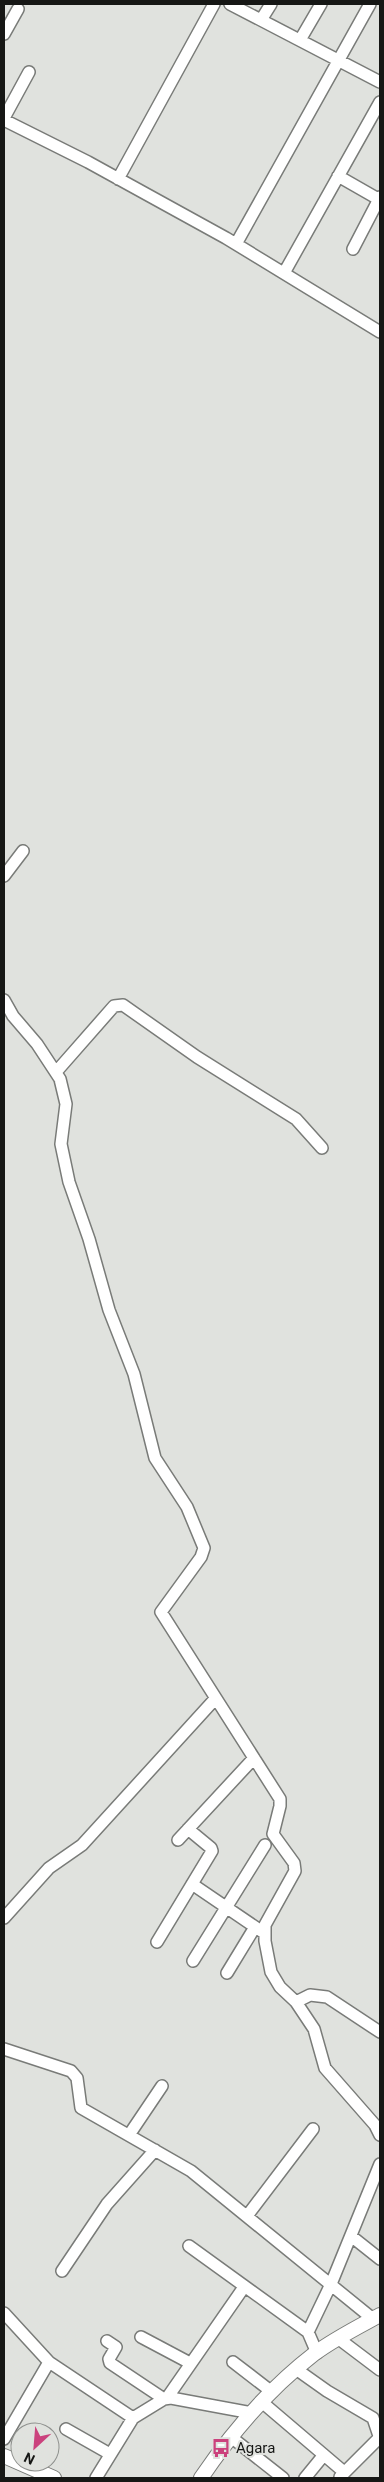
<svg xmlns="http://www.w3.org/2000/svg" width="384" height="2482" font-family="Roboto,sans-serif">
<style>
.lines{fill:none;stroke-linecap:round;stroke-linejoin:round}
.minor-casing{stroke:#797b78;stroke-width:14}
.major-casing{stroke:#797b78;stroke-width:16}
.minor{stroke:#fff;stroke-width:11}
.major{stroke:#fff;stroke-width:14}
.labels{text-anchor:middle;stroke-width:4;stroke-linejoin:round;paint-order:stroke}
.poi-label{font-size:15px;fill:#161715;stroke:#e0e2de;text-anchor:start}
</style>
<rect width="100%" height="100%" fill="#e0e2de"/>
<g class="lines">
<g class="minor-casing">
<path id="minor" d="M230,4L380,82
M261,20L271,4
M4,34L18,9
M300,40L321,4
M4,118L29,72
M4,120L88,162L226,238L380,332
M338,176L380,200
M118,179L214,4
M236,244L370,4
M353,249L380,197
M284,273L380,102
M4,876L23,851
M4,1000L13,1016L37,1044L60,1079L66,1104L61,1144L69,1182L89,1239L109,1310L134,1374L155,1458L187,1507L204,1548L201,1557L161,1612L280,1799V1806L273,1834L294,1863L295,1871L265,1925V1941L271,1972L280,1987L296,2002L314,2029L325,2068L375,2125L380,2135
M56,1072L114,1006L123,1005L197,1057L296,1119L322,1148
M178,1840L254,1758
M192,1884L264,1933
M4,1918L49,1868L82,1845L215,1699
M157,1942L212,1851L211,1848L188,1829
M193,1961L265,1845
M227,1973L255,1927
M296,2002L310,1995L327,1997L380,2032
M4,2049L71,2071L77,2078L81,2108L191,2171L373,2319
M129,2135L162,2086
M247,2216L313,2129
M351,2236L380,2259
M189,2246L308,2332
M62,2271L107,2204L155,2150
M4,2313L49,2362L133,2418
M141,2337L190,2363
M339,2339L380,2370
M107,2341L116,2347L109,2359L110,2363L164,2399
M317,2353L308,2332L331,2284L380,2164
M233,2362L272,2392
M296,2369L327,2391L373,2418L379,2436
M167,2398L244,2287
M263,2403L344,2472
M66,2429L110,2454
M231,2437L283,2478
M4,2439L49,2362
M340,2477L380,2437
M96,2478L133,2418L164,2399L171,2398L252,2413
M305,2478L323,2456"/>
</g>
<g class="major-casing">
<path id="major" d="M4,2456L54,2478
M201,2478C232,2432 270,2388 314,2354C334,2339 358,2327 380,2315"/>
</g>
<use href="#minor" class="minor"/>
<use href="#major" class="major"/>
</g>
<defs>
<g id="bus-bare" transform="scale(1.5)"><path d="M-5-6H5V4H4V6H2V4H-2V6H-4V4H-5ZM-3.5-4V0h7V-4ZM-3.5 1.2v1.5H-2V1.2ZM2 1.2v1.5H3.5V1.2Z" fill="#cb427d" stroke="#e0e2de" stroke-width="2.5" paint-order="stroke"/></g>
</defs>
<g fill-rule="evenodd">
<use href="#bus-bare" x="221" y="2448"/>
</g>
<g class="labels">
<g class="poi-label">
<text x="236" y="2453">Agara</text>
</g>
</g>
<rect width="384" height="2482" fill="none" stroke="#161715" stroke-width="10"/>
<g transform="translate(35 2447) rotate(206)"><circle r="24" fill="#e0e2de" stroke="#8f918e"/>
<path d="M0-4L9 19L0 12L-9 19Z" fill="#cb427d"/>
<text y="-8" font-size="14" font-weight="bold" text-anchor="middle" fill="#161715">N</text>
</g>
</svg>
